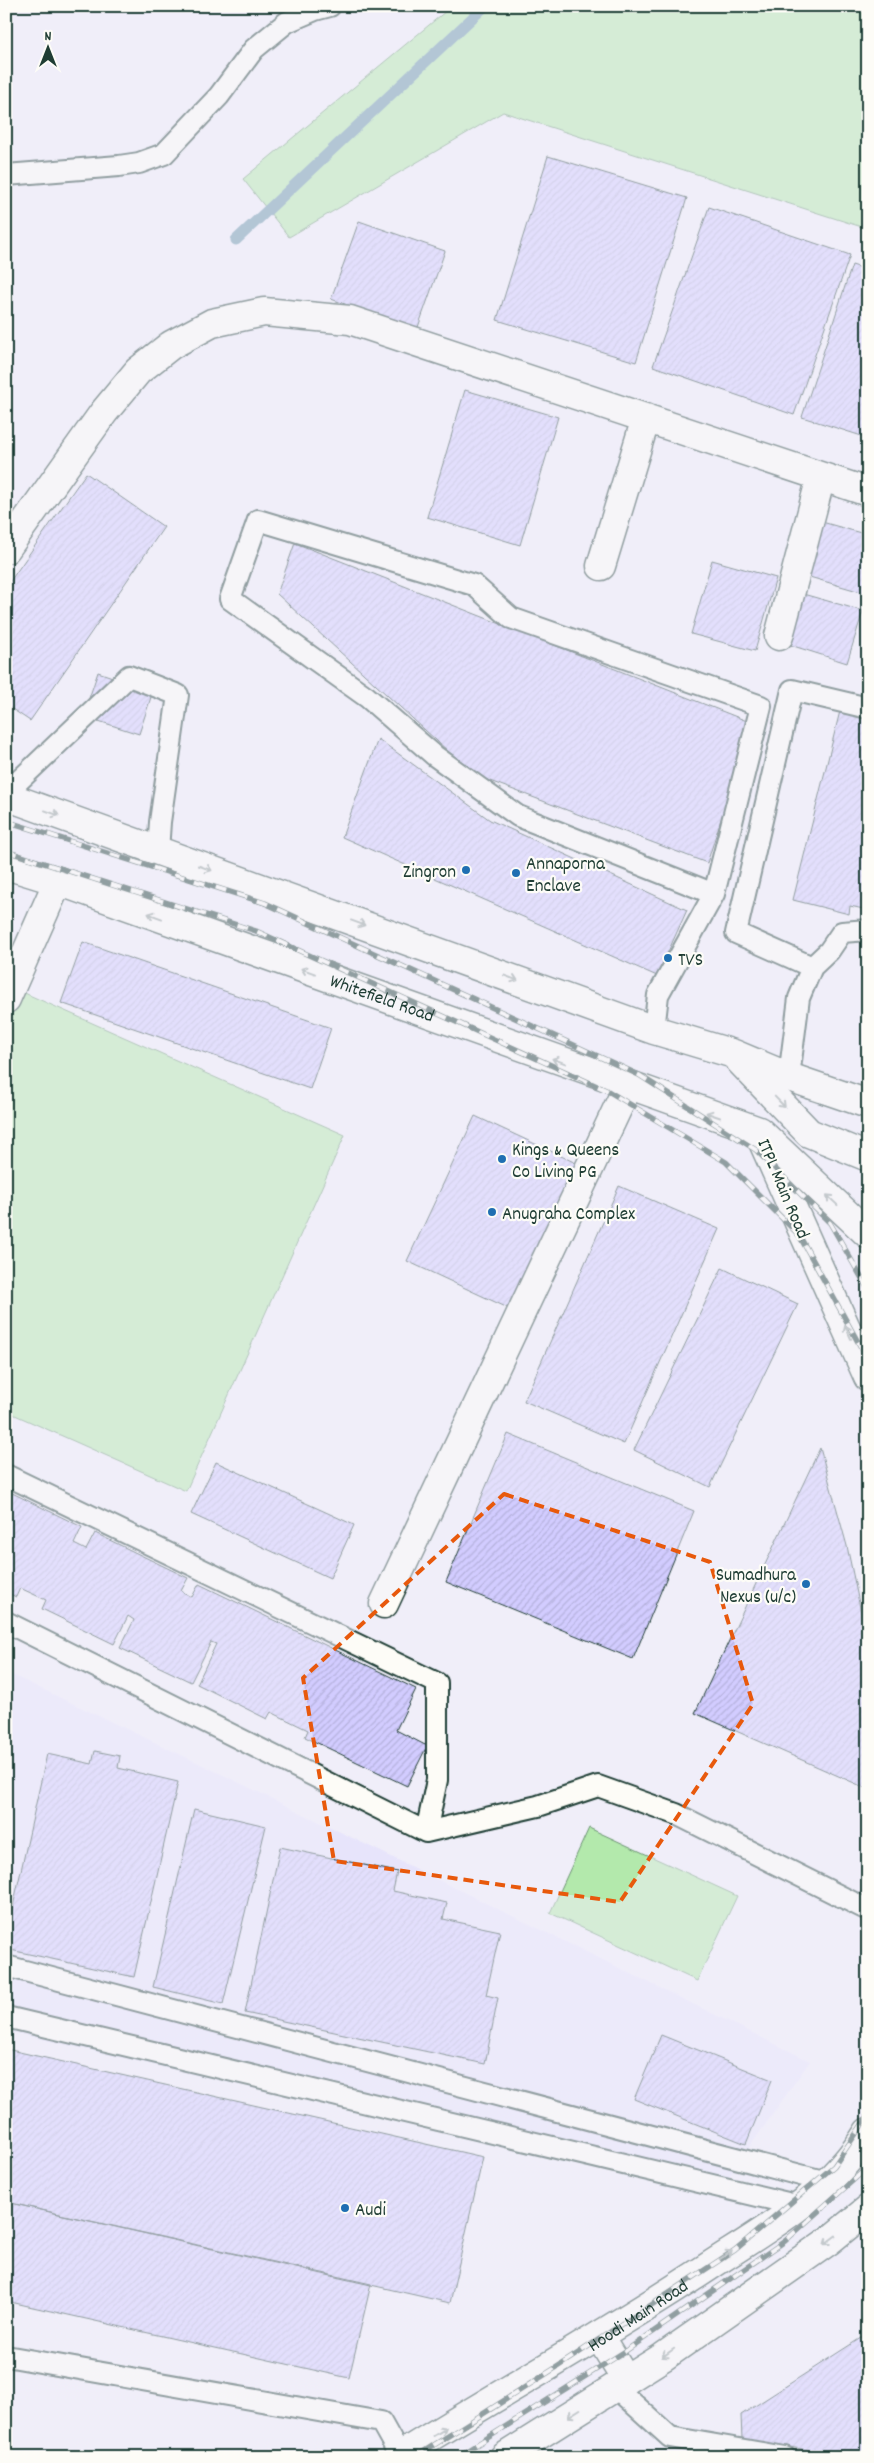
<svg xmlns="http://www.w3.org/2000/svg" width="874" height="2463" font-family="Dekko,sans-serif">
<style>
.built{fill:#e7e4fb}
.grass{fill:#b3e9ac;stroke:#699370}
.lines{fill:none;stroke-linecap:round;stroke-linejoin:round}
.stream{stroke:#6894a9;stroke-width:11}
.building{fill:url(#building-hatch);stroke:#1f3d34}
.lane-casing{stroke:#1f3d34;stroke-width:24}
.street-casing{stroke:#1f3d34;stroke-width:31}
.primary-casing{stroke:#1f3d34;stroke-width:31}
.lane{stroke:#fdfcf7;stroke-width:20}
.street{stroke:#fdfcf7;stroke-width:28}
.primary{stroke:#fdfcf7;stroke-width:28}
.rail-casing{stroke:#1f3d34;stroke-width:5.5}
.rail{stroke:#fdfcf7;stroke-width:4;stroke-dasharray:11;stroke-linecap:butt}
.oneway{stroke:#8e9c96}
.marked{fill:none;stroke:#e8590c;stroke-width:4;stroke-dasharray:10 6;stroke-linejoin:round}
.poi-dot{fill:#1f6fb2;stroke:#fdfcf7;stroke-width:2}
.labels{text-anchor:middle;stroke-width:4.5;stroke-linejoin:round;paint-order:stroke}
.poi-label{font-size:19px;fill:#1f3d34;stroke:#fdfcf7;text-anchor:start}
.street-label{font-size:19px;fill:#1f3d34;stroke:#fdfcf7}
</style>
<defs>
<pattern id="building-hatch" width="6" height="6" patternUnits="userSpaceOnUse" patternTransform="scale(1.25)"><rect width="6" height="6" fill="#d2ccff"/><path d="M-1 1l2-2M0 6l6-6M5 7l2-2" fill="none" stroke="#b4b0db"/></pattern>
</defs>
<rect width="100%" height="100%" fill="#f0eef9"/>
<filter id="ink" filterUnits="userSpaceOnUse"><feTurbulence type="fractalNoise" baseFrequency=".02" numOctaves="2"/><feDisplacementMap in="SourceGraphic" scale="10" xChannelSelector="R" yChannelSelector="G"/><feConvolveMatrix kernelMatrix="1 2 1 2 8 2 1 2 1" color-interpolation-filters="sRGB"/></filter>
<g filter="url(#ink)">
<path class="built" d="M6,1672L209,1768L810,2061L716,2195L6,2031Z"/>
<path class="grass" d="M452,6H868V229L503,112L289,237L243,179Z
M20,991L345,1135L186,1491L6,1411V1022Z
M589,1828L737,1896L697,1981L550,1913Z"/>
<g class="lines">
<path class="stream" d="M236,240L485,6"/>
</g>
<path class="building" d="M548,156L687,198L636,362L497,320Z
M709,207L850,255L794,415L653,366Z
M359,221L445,251L417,330L331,299Z
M852,265L868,270V438L802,417Z
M465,390L558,417L520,545L427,517Z
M86,473L164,527L30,721L6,705V587Z
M822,522L868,535V594L806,576Z
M295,543L752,723L707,863L474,775L277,594Z
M712,560L776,578L755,651L691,634Z
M803,594L863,611L847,663L787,644Z
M98,672L153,691L139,734L83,716Z
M841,707L868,713V910L850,906L849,914L793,900Z
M378,739L490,820L687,910L657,976L342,837Z
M83,942L331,1028L310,1089L61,1003Z
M475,1116L576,1163L508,1308L407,1261Z
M619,1186L719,1229L624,1444L524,1401Z
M722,1268L798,1304L710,1487L634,1450Z
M508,1434L694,1511L633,1659L446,1582Z
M820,1448L847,1546L863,1622L868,1662V1789L695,1713Z
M216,1462L354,1525L330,1578L191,1514Z
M6,1490L82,1527L74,1544L86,1550L95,1533L188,1578L181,1591L192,1597L199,1584L416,1689L396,1730L427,1746L407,1786L305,1737L308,1730L271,1712L267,1719L197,1684L216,1644L211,1642L191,1682L120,1648L134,1620L128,1616L114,1644L42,1609L46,1600L20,1588L16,1597L6,1592Z
M95,1751L120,1756L118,1768L178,1782L134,1977L6,1949V1938L47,1754L92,1764Z
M194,1809L266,1826L223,2004L153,1987Z
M280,1847L397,1872L393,1891L447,1903L443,1919L500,1931L486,1995L498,1998L485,2064L245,2013Z
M661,2035L772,2080L746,2144L634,2099Z
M6,2049L483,2157L450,2303L6,2202Z
M6,2202L371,2284L349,2378L6,2301Z
M867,2334L868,2457H849L742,2439L741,2415Z"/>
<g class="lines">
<g class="lane-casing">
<path id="lane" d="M6,175L119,166L139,163L164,154L219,96L254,49L287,22L315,10L330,6
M6,793L129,676L178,695L160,822L158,851
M812,967L736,933L792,690L868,708
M654,1030L658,995L714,894L761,706L511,618L474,585L258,520L230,599L367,697L435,756L518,816L714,894
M789,1077L799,998L812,967L829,951L842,932L868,930
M6,1475L437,1683V1780L426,1832
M6,1622L426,1832L538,1806L598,1786L676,1814L868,1910
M6,1966L827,2182
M6,2017L800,2206
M6,2356L381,2422L400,2456
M615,2387L670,2437L785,2457"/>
</g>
<g class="street-casing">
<path id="street" d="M6,549L104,412L138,371L171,345L212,323L264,312L350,320L868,492
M601,566L646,418
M779,636L821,477
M6,999L58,881
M384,1604L628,1086"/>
</g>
<g class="primary-casing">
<g id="primary">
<path d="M6,796L654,1030L734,1054L789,1077L868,1104"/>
<path id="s1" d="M6,865L58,881L759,1131L868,1234"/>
<path d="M740,1061L809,1133L868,1157"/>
<path d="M763,1142L868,1377"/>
<path d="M599,2336L626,2380"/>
<path d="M398,2457C502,2392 609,2333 711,2265C768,2228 831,2193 868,2132"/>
<path d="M504,2457L663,2357L830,2240L868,2209"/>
</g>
</g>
<use href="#lane" class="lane"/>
<use href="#street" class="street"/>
<use href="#primary" class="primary"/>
<g class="rail-casing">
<g id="rail">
<path d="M6,821L265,903L639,1075L756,1150L830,1223L868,1289"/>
<path d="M6,851L256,931L608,1091L726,1162L799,1235L868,1360"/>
<path id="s2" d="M415,2457L557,2367L735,2250L834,2166L868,2116"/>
<path d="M457,2457L624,2352L785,2241L868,2167"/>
</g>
</g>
<use href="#rail" class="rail"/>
</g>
<defs><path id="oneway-shaft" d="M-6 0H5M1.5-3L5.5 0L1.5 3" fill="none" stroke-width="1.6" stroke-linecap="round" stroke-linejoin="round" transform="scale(1.25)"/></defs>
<g class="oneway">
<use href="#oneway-shaft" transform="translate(52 813) rotate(20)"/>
<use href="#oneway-shaft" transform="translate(205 868) rotate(20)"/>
<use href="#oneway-shaft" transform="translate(155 916) rotate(-160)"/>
<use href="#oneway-shaft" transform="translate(358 923) rotate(20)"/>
<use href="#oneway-shaft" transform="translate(308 971) rotate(-160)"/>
<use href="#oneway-shaft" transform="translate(511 978) rotate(20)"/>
<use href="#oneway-shaft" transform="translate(559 1061) rotate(-160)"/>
<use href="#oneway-shaft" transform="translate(780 1102) rotate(46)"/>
<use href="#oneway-shaft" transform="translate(713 1115) rotate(-161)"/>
<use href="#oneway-shaft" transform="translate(832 1200) rotate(-137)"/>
<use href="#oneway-shaft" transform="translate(848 1332) rotate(-114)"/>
<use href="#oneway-shaft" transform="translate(830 2240) rotate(143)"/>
<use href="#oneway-shaft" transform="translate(726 2255) rotate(-33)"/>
<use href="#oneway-shaft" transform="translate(668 2353) rotate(145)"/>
<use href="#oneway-shaft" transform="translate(574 2413) rotate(148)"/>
<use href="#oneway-shaft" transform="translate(440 2432) rotate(-31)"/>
</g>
</g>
<path d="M0 0H874V2463H0ZM504,1494L710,1562L753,1704L620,1902L334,1861L303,1678Z" fill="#f0eef9" fill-opacity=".55" fill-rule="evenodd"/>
<path class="marked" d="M504,1494L710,1562L753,1704L620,1902L334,1861L303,1678Z"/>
<g class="poi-dot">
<circle cx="466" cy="870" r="5"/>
<circle cx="516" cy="873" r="5"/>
<circle cx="668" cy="958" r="5"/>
<circle cx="502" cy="1159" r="5"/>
<circle cx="492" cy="1212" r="5"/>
<circle cx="806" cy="1584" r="5"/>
<circle cx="345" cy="2208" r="5"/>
</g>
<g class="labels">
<g class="poi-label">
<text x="526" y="869">Annaporna<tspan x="526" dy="22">Enclave</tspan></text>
<text x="456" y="877" text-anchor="end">Zingron</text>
<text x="678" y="965">TVS</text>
<text x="512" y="1155">Kings &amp; Queens<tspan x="512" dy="22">Co Living PG</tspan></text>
<text x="502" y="1219">Anugraha Complex</text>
<text x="796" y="1580" text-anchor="end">Sumadhura<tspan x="796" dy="22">Nexus (u/c)</tspan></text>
<text x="355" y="2215">Audi</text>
</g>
<g class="street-label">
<text dy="7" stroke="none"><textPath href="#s1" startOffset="399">Whitefield Road</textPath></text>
<text transform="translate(785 1188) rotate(67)" y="7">ITPL Main Road</text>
<text dy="7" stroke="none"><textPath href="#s2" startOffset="264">Hoodi Main Road</textPath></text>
</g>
</g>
<rect width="874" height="2463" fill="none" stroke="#fdfcf7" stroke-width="25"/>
<rect x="12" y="12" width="849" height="2438" fill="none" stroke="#1f3d34" stroke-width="2" filter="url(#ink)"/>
<g transform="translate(48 48)" stroke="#fdfcf7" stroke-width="4" paint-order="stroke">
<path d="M0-4L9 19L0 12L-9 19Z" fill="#1f3d34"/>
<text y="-8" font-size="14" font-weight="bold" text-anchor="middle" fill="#1f3d34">N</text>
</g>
</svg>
